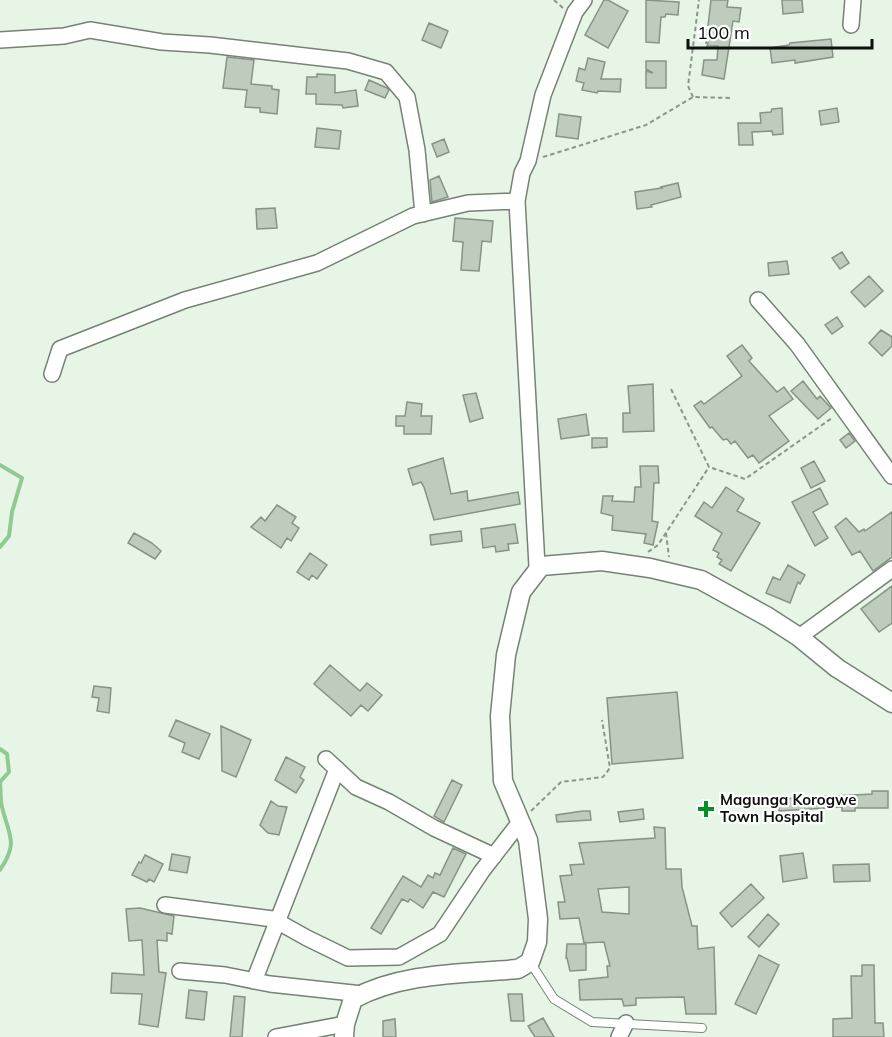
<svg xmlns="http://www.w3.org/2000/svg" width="892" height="1037" font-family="Mulish,sans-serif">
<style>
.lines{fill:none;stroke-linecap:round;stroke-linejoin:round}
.stream{stroke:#91c992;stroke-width:4}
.building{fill:#beccbe;stroke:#869386;stroke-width:1.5;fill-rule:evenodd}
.service-casing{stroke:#758275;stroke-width:10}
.minor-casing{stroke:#758275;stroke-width:18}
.tertiary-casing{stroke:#758275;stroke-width:21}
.path{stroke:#8c968c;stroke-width:2;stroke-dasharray:4.5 3;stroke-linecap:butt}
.service{stroke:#fff;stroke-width:8}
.minor{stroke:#fff;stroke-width:15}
.tertiary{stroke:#fff;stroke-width:18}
.poi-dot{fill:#009023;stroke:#fff;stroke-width:2}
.labels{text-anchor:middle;stroke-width:4.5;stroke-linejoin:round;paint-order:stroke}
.poi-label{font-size:15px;font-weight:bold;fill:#0c100c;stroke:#fff;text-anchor:start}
</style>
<rect width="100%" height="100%" fill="#e7f5e7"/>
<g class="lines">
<path class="stream" d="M0,465L22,478L12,512L9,536L0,547
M0,749L7,754L9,772L0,782C1,790 0,799 2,807C9,836 19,842 0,870"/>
</g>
<path class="building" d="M604,0H608L628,11L608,48L585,35Z
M646,0L679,2L678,15L666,14L665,17H661L659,43L646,42Z
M711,0H728L727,7L741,8L739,22L733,21L724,79L702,75L704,60H717L718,46H707L708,43H706Z
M782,0H802L803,12L783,14Z
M429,23L448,31L441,48L422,40Z
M831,39L833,57L795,63V60L772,63L770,48L789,45L790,43Z
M227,57L254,60L251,84L272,86V89L279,90L277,114L260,112V108L245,107L247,90L223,88Z
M588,58L605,62L601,79H621L620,92L598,91L597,93L582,90L584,83L576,81L579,68L585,70Z
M646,61H666V88H646V71L653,73L646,69Z
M317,74L335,75V93L356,90L358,106L343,108L342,105L316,104V94H306L307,77H317Z
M369,80L387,88L389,90L385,98L365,90Z
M782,108L783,134L773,135L772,131L752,132L753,145H739L738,123H761L760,113L771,112L772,109Z
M837,108L839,122L821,125L819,111Z
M559,114L581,117L578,139L556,136Z
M317,128L341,131L339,149L315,147Z
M444,139L449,152L437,157L432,144Z
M439,176L448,197L432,202L430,180Z
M678,183L681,197L651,205L652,207L637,209L635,192L662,188L661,187Z
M275,208L277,228L257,229L256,209Z
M455,218L493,221L491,242L482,241L479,271L461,270L463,242L453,241Z
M842,252L849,263L840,269L832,258Z
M787,261L789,274L769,276L768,263Z
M869,276L883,291L865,307L851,292Z
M837,317L843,326L832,334L825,325Z
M881,330L892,337V346L882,356L869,343Z
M742,345L752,358L749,361L777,392L784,387L793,399L769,416L789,441L759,463L753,455L748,458L735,441L731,444L727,439L723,440L712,427L710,428L694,406L701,401L704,404L742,376L727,356Z
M803,381L817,399L820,396L831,408L818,419L791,391Z
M653,384L654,431L623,432V413H630L628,386Z
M476,393L483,418L470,422L463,395Z
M407,402L422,404L421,416H432L431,434H404V426H396V416H405Z
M586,414L589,435L561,439L558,419Z
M849,433L855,441L846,448L840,440Z
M592,438H607V447L592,448Z
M443,458L451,494L467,491L468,501L518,492L520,504L434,520L424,487L421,482L413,485L408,469Z
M814,461L825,481L811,488L801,468Z
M640,466H658L659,483H654L652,521L658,522L653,545L644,543L646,534L612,530L613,516L601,513L603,496H613L612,501L634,502L635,487H641Z
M726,487L744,499L737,511L760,523L731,571L719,564L722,560L717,557L719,553L713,550L722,533L695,516L704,502L712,508Z
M820,488L828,504L813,512L828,538L815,546L792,502Z
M277,505L296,517L292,523L299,528L291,541L287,538L281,548L251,527L261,517L265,521Z
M892,512V557L873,571L860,551L852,555L835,527L846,518L859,532L864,529L865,531Z
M515,524L518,543L508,544L509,550L496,552L495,546L483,548L481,529Z
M461,531L462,541L431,545L430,535Z
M134,533L152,543L161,551L155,559L128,543Z
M310,553L327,565L317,579L312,575L309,580L297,572Z
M788,565L805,575L800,584L798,582L790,603L766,593L773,577L780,580Z
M892,586V623L879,632L861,609Z
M330,665L360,691L367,683L382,695L368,711L361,705L351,716L314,684Z
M94,686L111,688L109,713L97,711L99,698L92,697Z
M677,692L683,758L612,764L607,698Z
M176,720L210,734L199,759L182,752L185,743L169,736Z
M221,726L251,740L236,777L222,771Z
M286,757L305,767L300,777L304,780L296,793L275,780Z
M452,780L462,785L444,822L434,816Z
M872,791H888V808H855V811H842V807L779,811V799L872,794Z
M271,801L278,806L287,807L279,835L268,833L260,825Z
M643,809L644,819L620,822L618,812Z
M583,811H590L591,820L557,822L556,815Z
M654,827L665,828L666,869H681L682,887L692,926H697L698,949L714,947L716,1014H686L684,997L636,998V1005L624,1006L622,999L580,1000L579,980L608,977L607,966H610L604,942L584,943L579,918L560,919L558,902H565L560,876L572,875L570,865L584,864L579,843L655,838ZM629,887V914L602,912L598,889Z
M453,848L466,854L444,897L433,892L423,908L410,899L408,902L402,899L381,934L371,928L403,876L421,887L428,875L433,878L435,873L440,875Z
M803,853L807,878L783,882L780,856Z
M172,854L190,857L187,873L169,870Z
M145,855L163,864L154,882L149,879L147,882L132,875L139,862L141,863Z
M869,864L870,881L834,882L833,865Z
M751,884L764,898L732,927L720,913Z
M140,908L174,916L172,934L167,933V941L157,940L159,972L166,973L158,1027L139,1024L142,994L111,993L112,973L144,975L142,940L129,941L126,909Z
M768,914L779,924L759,947L748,937Z
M567,944H586V970L570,971L567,958H566Z
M759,955L779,965L756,1014L735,1004Z
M862,965H874L875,1023H883L884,1037H833V1019L852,1018L851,976H862Z
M189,990L207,992L204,1020L186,1018Z
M508,994H522L524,1021H511Z
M234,996L245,997L242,1037H230Z
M543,1018L554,1037H535L528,1026Z
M395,1019L396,1037H383V1021Z"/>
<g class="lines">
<g class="service-casing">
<path id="service" d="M530,962L554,999L592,1022L702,1028"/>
</g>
<g class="minor-casing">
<path id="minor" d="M851,25L853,0
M0,40L64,36L90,30L162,42L210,45L348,61L386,72L407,97L417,150L423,214
M758,300L797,344L892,476
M52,374L60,349L185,300L317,263L413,216L468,203L517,201
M541,566H537L517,201L522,173L528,161L543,95L575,12L584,0
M799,637L892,569
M326,759L356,787L389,802L434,828L494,856
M165,905L273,919L307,938L348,958L399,957L440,934L482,871L520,822
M180,971L225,975L270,984L362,994
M254,981L337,769
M276,1037L345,1024
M619,1037L626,1023"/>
</g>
<g class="tertiary-casing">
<path id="tertiary" d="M344,1037L345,1024L353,999C403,972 464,974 518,969L530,962L537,942L538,919L528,840L503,781L500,716L506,655L521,592L541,566L602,561L650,568L701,580L768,617L799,637L837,668L892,703"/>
</g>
<path class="path" d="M554,0L563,8
M693,97L688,86L699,0
M543,157L646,125L693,97L731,98
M671,389L709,467L745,479L832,418
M666,533L669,557
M648,552L658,545L709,467
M531,811L561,782L603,777L610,768L602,720"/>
<use href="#service" class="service"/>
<use href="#minor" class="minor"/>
<use href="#tertiary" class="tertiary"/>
</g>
<path class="poi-dot" d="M703 800h6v6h6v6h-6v6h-6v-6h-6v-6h6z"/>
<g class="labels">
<g class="poi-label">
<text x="720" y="805">Magunga Korogwe<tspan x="720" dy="17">Town Hospital</tspan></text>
</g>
</g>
<path d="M688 39v9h184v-9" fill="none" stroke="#0c100c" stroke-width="3"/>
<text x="697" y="39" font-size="18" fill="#0c100c" stroke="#ffffff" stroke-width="4.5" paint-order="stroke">100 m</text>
</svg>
